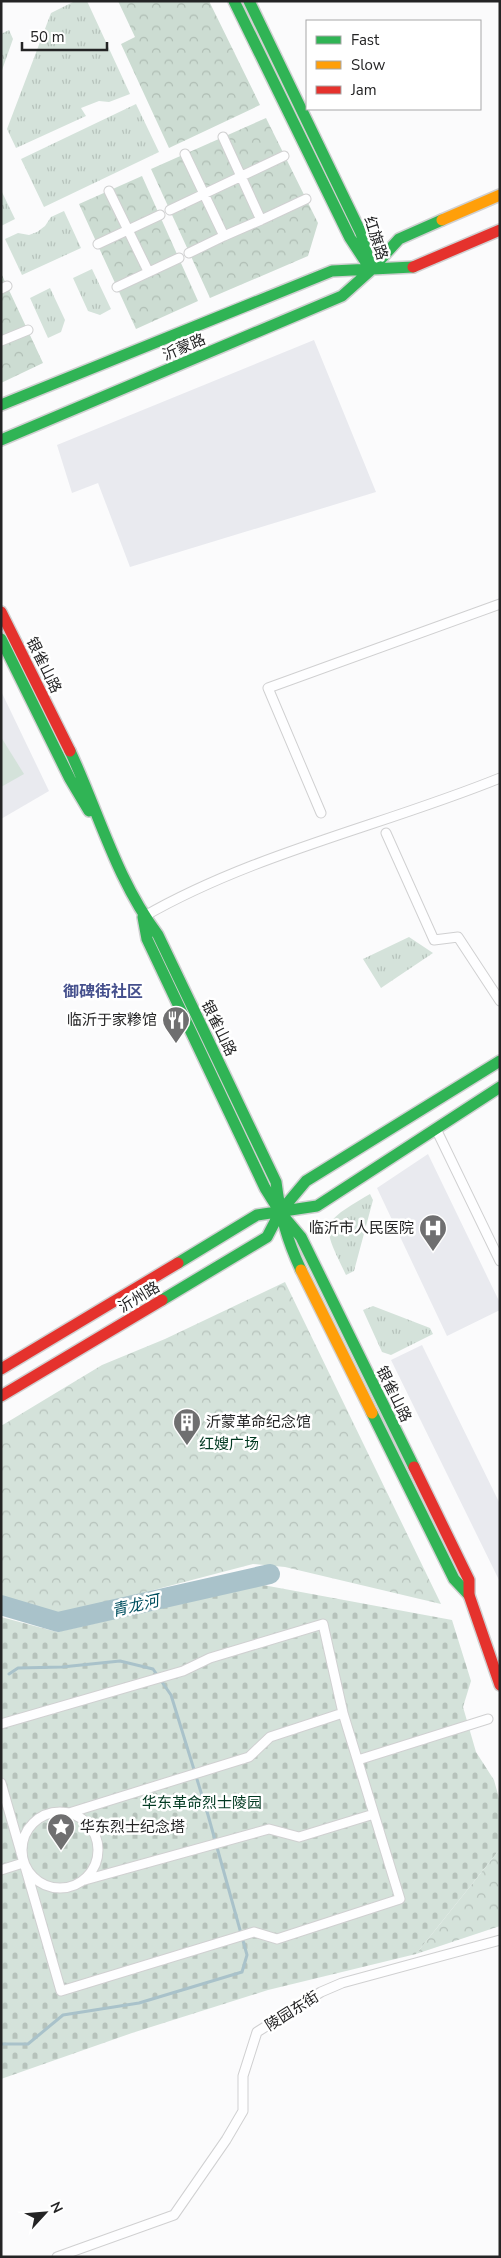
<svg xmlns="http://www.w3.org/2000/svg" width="501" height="2258" font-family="'Nunito Sans','Noto Sans SC',sans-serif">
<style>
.built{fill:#e9eaef}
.grass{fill:url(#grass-tufts)}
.forest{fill:url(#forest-crowns)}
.cemetery{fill:url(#cemetery-stones)}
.park{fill:url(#park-crowns)}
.pitch{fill:#d4e2da}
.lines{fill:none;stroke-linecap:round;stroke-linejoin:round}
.stream{stroke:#a9c2ca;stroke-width:3}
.river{stroke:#a9c2ca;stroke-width:20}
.street-casing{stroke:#d0d0d1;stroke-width:11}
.fast-casing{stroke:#d0d0d1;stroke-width:14}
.slow-casing{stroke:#d0d0d1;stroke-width:14}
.jam-casing{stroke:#d0d0d1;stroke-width:14}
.street{stroke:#fefeff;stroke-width:9}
.fast{stroke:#30b455;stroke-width:11}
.slow{stroke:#ff9f0a;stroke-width:11}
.jam{stroke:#e5322d;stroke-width:11}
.labels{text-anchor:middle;stroke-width:5;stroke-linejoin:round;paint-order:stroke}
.street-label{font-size:15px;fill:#242425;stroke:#fff}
.poi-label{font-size:15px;fill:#242425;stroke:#fff;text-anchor:end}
.park-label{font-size:15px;fill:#013921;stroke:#fff}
.neighbourhood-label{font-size:16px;font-weight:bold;fill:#45508d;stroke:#fff}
.water-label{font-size:16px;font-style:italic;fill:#004f60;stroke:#fff}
</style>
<defs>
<pattern id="grass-tufts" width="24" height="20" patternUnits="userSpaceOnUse" patternTransform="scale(1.25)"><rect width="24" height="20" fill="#d4e2da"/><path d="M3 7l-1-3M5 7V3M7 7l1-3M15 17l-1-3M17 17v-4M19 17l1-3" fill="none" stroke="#b6c2bb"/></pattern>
<pattern id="forest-crowns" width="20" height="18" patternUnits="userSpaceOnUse" patternTransform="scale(1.25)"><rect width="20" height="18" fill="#ccdcd2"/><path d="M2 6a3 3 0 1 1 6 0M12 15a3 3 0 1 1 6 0" fill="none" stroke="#afbdb4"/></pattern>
<pattern id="cemetery-stones" width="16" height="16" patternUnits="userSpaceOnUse" patternTransform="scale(1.25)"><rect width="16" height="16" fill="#d4e2da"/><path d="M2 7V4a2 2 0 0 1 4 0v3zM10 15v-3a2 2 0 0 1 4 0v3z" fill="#b6c2bb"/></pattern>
<pattern id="park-crowns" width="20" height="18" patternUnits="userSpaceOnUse" patternTransform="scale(1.25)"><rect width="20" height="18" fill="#d4e2da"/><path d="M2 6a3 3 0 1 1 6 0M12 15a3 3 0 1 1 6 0" fill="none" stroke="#b6c2bb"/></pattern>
</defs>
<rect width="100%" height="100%" fill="#fbfbfc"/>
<path class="built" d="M314,340L376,492L130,567L98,483L72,493L57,445Z
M1,691L49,791L1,819Z
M428,1154L500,1303V1310L447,1336L377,1188Z
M422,1345L500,1504V1582L391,1360Z"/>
<path class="grass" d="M75,1H87L130,94L109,102L99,101L81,108L86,116L16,148L7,129L51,13Z
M9,30L13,39L1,73V34Z
M136,104L159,152L44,207L21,159Z
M1,190L15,219L1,226Z
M64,211L81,248L22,275L5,239L18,233L29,235L37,232L45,226L51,217Z
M92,269L111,309L100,315L88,311L73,278Z
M50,288L65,320L61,332L48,338L30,298Z
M409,937L433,953L381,988L363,959Z
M370,1194L373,1200L354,1271L346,1275C321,1223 319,1224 370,1194Z
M373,1306L430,1328L433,1334L391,1355L382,1352L363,1310Z"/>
<path class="forest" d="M118,1H209L260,105L169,148L121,44L135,37Z
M266,118L318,223L308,256L210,298L151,169Z
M142,176L198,301L136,329L79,204Z
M1,273L43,363L1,383Z"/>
<path class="cemetery" d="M263,1585L452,1620L471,1681L463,1707L476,1752L494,1780L500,1802V1849L416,1954L268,1990L132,2033L1,2079V1617L57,1632Z"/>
<path class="park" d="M285,1282L441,1604L285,1567L253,1564L58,1615L1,1596V1426L102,1365L165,1339Z
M500,1849V1926L416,1954Z"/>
<path class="pitch" d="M1,737L24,774L1,787Z"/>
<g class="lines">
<path class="stream" d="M1,2044H28L63,2015L139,2003L242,1972L247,1955L208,1815L171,1695L153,1669L120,1661L62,1667L18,1668L9,1674"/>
<path class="river" d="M1,1605L58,1622L270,1574"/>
<g class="street-casing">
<path id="street" d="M223,137L261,220L306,199
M185,154L224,236L189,253
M109,191L148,271
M170,210L284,156
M224,236L261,220
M98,244L160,215
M117,287L179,258
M1,289L7,286
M1,341L28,330
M321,813L268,688L500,604
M386,833L434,940L458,937L500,1001
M143,917C254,853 382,826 500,778
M436,1129L500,1261
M1,1724L183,1671L210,1658L323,1624L343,1713
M358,1760L488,1719
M1,1783L61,1991L254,1932L277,1939L400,1899L374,1814
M22 1850a38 38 0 1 1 76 0a38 38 0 1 1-76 0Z
M69,1813L249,1757L270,1737L343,1713L374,1814L299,1837L269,1829L85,1880
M1,1870L23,1863
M57,2257L174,2215L226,2140L243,2111V2076L257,2032L321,1992L342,1983L500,1940"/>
</g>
<g class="fast-casing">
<path id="fast" d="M234,1L350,238L371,270
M249,1L361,233L369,261
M1,405L332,271L413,267
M1,440L342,296L371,270L399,239L442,220
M1,639L70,779L89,811
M70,751C99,813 116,879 158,935L276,1182C280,1215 287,1240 301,1270
M143,917L147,939L265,1188L280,1212L301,1237L414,1467
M178,1263L257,1215L317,1206L500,1087
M162,1300L267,1237L280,1212L306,1181L500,1061
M372,1413L454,1579L469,1595"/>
</g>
<g class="slow-casing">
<path id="slow" d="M442,220L500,195
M301,1270L372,1413"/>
</g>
<g class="jam-casing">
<path id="jam" d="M413,267L500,230
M1,612L70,751
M1,1369L178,1263
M1,1396L162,1300
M414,1467L469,1580V1595L500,1685"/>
</g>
<use href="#street" class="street"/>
<use href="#fast" class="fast"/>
<use href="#slow" class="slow"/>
<use href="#jam" class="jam"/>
</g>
<defs>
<g id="restaurant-pin" transform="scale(1.4375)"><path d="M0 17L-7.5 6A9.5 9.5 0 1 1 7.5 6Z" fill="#6f6f70" stroke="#fff"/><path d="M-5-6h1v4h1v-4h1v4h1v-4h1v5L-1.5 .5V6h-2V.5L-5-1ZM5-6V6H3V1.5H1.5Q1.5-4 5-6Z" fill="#fff"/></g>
<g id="hospital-pin" transform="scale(1.4375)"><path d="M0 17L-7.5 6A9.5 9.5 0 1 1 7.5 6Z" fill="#6f6f70" stroke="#fff"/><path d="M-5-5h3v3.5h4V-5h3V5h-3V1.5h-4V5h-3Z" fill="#fff"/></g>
<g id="building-pin" transform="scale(1.4375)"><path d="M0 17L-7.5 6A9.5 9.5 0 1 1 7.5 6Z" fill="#6f6f70" stroke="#fff"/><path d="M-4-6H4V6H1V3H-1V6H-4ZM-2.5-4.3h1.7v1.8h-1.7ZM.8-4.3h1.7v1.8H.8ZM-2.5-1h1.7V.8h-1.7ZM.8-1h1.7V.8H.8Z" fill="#fff"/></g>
<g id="sight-pin" transform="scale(1.4375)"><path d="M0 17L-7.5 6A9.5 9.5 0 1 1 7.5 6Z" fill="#6f6f70" stroke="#fff"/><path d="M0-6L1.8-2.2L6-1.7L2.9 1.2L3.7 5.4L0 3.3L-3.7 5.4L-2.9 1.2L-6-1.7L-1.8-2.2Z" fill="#fff"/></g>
</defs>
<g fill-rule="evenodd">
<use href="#restaurant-pin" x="176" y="1020"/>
<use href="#hospital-pin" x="433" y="1228"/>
<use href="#building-pin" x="187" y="1422"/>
<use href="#sight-pin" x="61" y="1827"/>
</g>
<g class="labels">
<g class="street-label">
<text transform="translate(376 238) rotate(72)" y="5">红旗路</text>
<text transform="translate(184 347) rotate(-23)" y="5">沂蒙路</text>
<text transform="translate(44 665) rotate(64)" y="5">银雀山路</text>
<text transform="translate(219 1028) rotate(64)" y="5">银雀山路</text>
<text transform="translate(139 1297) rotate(-31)" y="5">沂州路</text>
<text transform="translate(394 1394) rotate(64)" y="5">银雀山路</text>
<text transform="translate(292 2011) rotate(-32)" y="5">陵园东街</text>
</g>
<g class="poi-label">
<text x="157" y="1025">临沂于家糁馆</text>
<text x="414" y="1233">临沂市人民医院</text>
<text x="206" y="1427" text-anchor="start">沂蒙革命纪念馆</text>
<text x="80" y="1832" text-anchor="start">华东烈士纪念塔</text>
</g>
<g class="park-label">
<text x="229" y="1449">红嫂广场</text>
<text x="202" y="1808">华东革命烈士陵园</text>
</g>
<g class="neighbourhood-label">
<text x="103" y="997">御碑街社区</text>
</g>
<g class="water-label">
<text transform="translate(135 1605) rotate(-13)" y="6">青龙河</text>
</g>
</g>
<rect width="501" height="2258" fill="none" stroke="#242425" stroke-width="5"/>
<rect x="306" y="20" width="175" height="90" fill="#ffffff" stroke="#a7a7a8"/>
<rect x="316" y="36" width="25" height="8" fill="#30b455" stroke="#a7a7a8"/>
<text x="351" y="45" font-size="15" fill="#242425">Fast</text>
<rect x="316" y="61" width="25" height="8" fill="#ff9f0a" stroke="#a7a7a8"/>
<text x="351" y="70" font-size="15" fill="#242425">Slow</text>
<rect x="316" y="86" width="25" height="8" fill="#e5322d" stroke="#a7a7a8"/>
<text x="351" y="95" font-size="15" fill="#242425">Jam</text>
<g transform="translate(45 2213) rotate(64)" stroke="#ffffff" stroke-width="4" paint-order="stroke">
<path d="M0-4L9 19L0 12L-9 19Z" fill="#242425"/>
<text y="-8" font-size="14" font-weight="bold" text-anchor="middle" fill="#242425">N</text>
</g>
<path d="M22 42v8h85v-8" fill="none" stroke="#242425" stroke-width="2.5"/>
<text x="30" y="42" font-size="15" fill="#242425" stroke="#ffffff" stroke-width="4" paint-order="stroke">50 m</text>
</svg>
